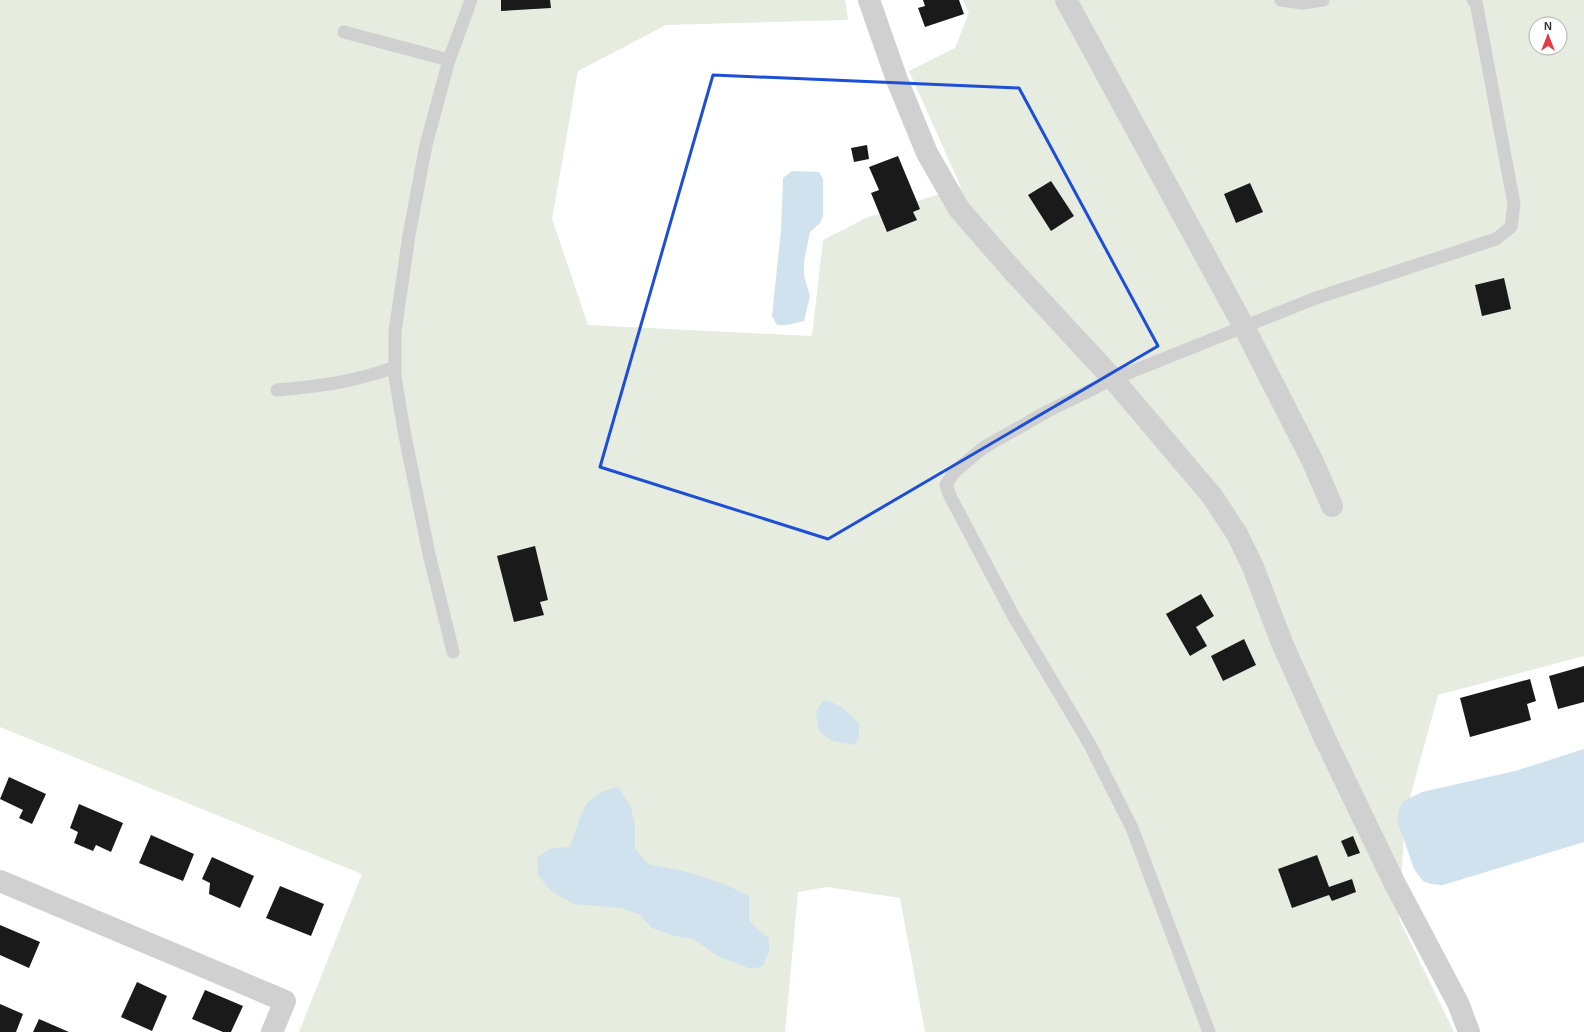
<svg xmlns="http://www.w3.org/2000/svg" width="1584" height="1032" font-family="Helvetica,sans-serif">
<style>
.green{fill:#e6ecdf;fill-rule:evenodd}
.water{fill:#cfe2ee}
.building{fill:#1a1a1a}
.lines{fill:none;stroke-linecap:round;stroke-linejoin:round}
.service{stroke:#d0d0d0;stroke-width:13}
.minor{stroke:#d0d0d0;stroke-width:22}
.marked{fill:none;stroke:#1d4ed8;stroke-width:3;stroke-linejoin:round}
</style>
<rect width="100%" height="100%" fill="#fff"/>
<path class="green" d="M0,0H845L848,20L666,25L578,71L552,219L588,325L812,336L823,240L866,218L961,187L909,71L955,48L969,13L963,0H1584V656L1438,695L1405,816L1399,919L1454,1032H925L900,898L827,887L798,892L785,1032H299L362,874L0,727ZM1536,24H1560V48H1536Z"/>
<path class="water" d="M792,171L819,172L823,179V216L820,223L810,232L804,261V276L810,296L804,321L787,325H777L772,316L781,230L783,178Z
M823,701C838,701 849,713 859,724V736L855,745L832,741L819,731L816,712Z
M1584,749V842L1443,885L1431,884L1423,881L1414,869L1397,820L1399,809L1404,801L1422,792L1515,771Z
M618,787L631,807L635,825V848L648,864C684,870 717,879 749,896V921L769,939V951L763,966L751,969L718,956L693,939L675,936L652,928L639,914L621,908L574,904L551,891L538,875L537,858L549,849L570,847C583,814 579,796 618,787Z"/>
<path class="building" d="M501,0H550L551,8L501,11Z
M923,0H959L964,14L925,27L918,8L925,6Z
M867,145L869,159L854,162L851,148Z
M898,156L920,209L913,212L917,220L887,232L871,193L879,190L869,167Z
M1051,181L1074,216L1051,231L1028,195Z
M1250,183L1263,212L1236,223L1224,194Z
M1504,278L1511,309L1482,316L1475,285Z
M535,546L548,600L540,602L544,615L514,622L497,556Z
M1201,594L1214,616L1196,627L1207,646L1190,656L1166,614Z
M1244,639L1256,665L1223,681L1211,656Z
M1584,666V702L1558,709L1549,676Z
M1530,679L1536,701L1527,704L1531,720L1470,737L1460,698Z
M9,777L46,794L32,824L19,818L23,810L0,799Z
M79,804L123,823L111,852L96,845L93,851L74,843L78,832L70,828Z
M151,835L194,854L183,881L139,863Z
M1353,836L1360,853L1348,857L1341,841Z
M1317,855L1329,887L1352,879L1356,892L1332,901L1329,895L1292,908L1278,869Z
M212,857L254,876L240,908L209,894L210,883L202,879Z
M280,886L324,904L311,936L266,918Z
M0,925L40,942L29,968L0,955Z
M137,982L167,996L152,1031L121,1017Z
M205,990L243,1006L231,1032H223L192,1019Z
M0,1004L23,1014L16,1032H0Z
M39,1019L69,1032H33Z"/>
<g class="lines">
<path class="service" d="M1281,0L1302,3L1323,0
M344,32L449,60
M277,390C321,386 354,382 395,367
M453,652L429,554L404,431L395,376V332L409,235L426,145L449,60L471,0
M1209,1032L1132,828L1089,743L1014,617L950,496L946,485L954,472L983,448L1048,411L1113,379L1316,298L1496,239L1511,227L1514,204L1476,2L1473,0"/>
<path class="minor" d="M869,0L897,80L927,153L959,209L1013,271L1113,379L1212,496L1237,534L1253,567L1282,643L1326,741L1394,882L1458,1003L1469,1032
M1066,0L1244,327L1312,460L1332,506
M0,881L285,1001L272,1032"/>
</g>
<path class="marked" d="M713,75L1019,88L1158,346L828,539L600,467Z"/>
<g transform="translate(1548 36)"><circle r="19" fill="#ffffff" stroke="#adadad"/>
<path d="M0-3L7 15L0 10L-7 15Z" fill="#e63946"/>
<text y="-6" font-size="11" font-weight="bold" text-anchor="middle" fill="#333333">N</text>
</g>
</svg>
